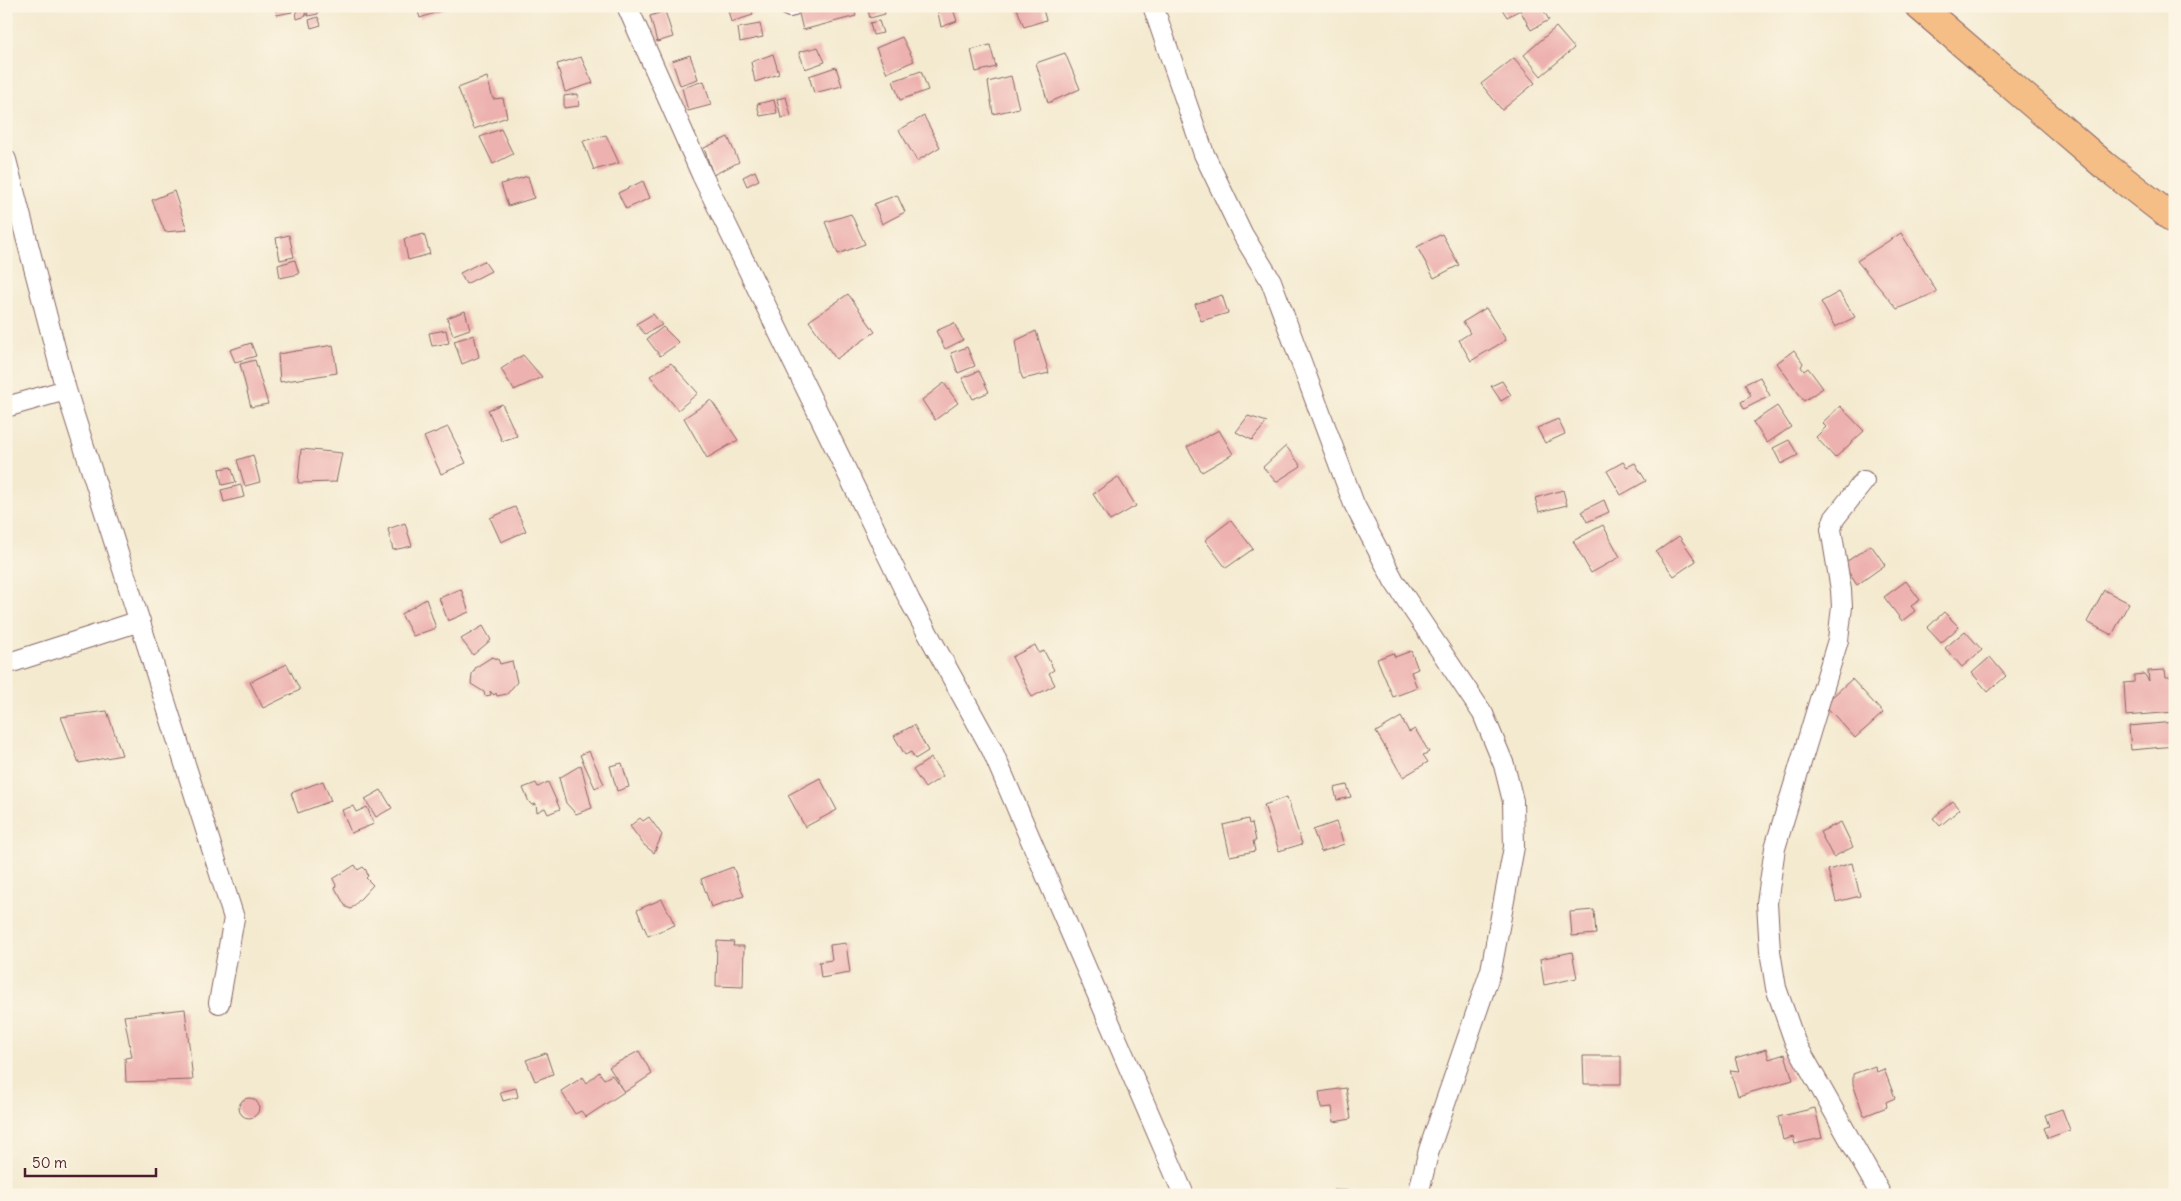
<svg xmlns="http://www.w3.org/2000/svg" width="2181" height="1201" font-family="Delius,sans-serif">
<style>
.building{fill:#edb1af}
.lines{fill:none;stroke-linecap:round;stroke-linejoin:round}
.minor-casing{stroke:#866665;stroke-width:22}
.trunk-casing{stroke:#866665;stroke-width:30}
.minor{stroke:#fff;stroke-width:20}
.trunk{stroke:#f6be87;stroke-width:28}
</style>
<rect width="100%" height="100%" fill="#fcf5e5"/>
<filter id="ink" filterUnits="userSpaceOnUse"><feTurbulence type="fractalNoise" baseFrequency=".02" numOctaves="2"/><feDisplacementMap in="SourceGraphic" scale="10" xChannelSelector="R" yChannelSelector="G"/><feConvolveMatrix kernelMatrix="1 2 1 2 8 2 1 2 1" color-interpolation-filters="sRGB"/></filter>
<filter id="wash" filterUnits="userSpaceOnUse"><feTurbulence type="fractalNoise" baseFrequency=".0096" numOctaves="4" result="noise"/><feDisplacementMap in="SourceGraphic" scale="20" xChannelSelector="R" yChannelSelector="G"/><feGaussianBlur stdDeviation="1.12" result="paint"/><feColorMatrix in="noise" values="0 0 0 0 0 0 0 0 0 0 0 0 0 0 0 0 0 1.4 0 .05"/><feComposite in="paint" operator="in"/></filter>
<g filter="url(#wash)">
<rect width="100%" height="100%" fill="#f4ead0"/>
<g id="blocks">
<path class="building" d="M275,6H291L292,12L277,15Z
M317,6L318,14L308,16L306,7Z
M423,6H446V9L420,18L417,8Z
M727,6H751L753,15L731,22Z
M797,6H853L856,16L803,30Z
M867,6H883L885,14L870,18Z
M942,6H952L957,21L941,27L937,8Z
M1016,6H1042L1046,20L1024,27Z
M1500,6H1541L1549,20L1531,30L1520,10L1507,17Z
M304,8L306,16L297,19L296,10Z
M665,11L673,37L657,42L650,16Z
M318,17L321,25L311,28L309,20Z
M879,21L883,33L873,35L870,23Z
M760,24L763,37L740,42L738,28Z
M1556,27L1574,48L1541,76L1524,55Z
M902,37L914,61L887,73L876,48Z
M990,45L996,67L976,72L971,50Z
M818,47L825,62L805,69L799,52Z
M1065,53L1080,89L1048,103L1036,63Z
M773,54L779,74L755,82L751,62Z
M690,55L698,79L680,85L672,61Z
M581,57L593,83L565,92L557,64Z
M1514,58L1535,83L1502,110L1481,84Z
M836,67L842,86L814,93L809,76Z
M921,71L928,90L900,100L893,81Z
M1011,76L1019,108L993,114L988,82Z
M487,77L493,99L503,98L507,117L474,129L458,88Z
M704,81L711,105L688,111L682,88Z
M578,94L579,106L564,108V96Z
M786,97L791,116L781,118L777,99Z
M774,100L777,113L760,116L757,104Z
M924,116L940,147L917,161L899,130Z
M501,129L513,154L493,164L480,137Z
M606,135L619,163L594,170L583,141Z
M728,137L739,162L713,175L704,148Z
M755,171L759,180L747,186L743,177Z
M528,176L534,198L508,206L501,184Z
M643,181L650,198L626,209L618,193Z
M174,191L187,230L165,232L152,200Z
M897,195L905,212L882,224L874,204Z
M851,214L865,244L838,254L825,222Z
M1901,233L1937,292L1897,309L1857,261Z
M424,234L430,254L408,260L404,239Z
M1442,234L1459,265L1434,278L1417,247Z
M289,235L294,257L280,260L276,238Z
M295,260L299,274L280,278L278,265Z
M484,261L491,271L466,284L460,273Z
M1839,292L1855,317L1835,327L1821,302Z
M848,294L875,332L836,359L809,321Z
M1222,295L1228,313L1201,321L1195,304Z
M1486,308L1506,340L1471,361L1459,340L1470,333L1463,322Z
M465,311L470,329L453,335L447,318Z
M653,314L662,325L645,334L636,324Z
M954,323L963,340L945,349L936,331Z
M663,327L679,343L660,356L647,339Z
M446,330L449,343L432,346L429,333Z
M1036,331L1049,373L1023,379L1020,372L1015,341Z
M474,335L479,357L462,364L454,341Z
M251,343L256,356L235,362L230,350Z
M333,345L337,373L280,382L278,354Z
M967,347L975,366L958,373L951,353Z
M1794,350L1803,363L1801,367L1804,371L1808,368L1823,388L1804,401L1777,363Z
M523,355L542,377L514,390L501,369Z
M255,360L268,404L251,407L240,364Z
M671,363L698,393L678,410L650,376Z
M979,371L989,392L973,399L962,378Z
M1760,377L1770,396L1744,409L1741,402L1751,396L1745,384Z
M1502,381L1511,395L1501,401L1491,386Z
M944,383L958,403L935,420L922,400Z
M711,400L738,440L707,458L684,418Z
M502,404L517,436L502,441L488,410Z
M1777,406L1791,427L1767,443L1753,422Z
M1840,406L1864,431L1835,458L1816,437L1826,427L1822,423Z
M1248,416L1267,422L1252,440L1236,432Z
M1558,419L1565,434L1545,443L1537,428Z
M448,427L466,463L441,474L424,437Z
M1219,430L1233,454L1202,472L1187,447Z
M1789,440L1798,455L1781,464L1773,448Z
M1286,446L1301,466L1276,482L1263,467Z
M301,449L342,453L336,482L298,483Z
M253,455L260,482L245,486L237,460Z
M1623,462L1627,467L1635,463L1646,481L1621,495L1607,471Z
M231,467L236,482L222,485L219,469Z
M1118,477L1136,506L1110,521L1093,494Z
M241,485L244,497L224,502L221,490Z
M1563,490L1567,505L1539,512L1535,498Z
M1604,500L1609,512L1587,522L1582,511Z
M515,507L526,531L501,542L490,518Z
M1231,520L1253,549L1226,568L1205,540Z
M405,523L412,546L393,550L388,529Z
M1603,525L1620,557L1591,573L1573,541Z
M1679,536L1696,561L1674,576L1656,552Z
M1871,545L1885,565L1857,585L1843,564Z
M1906,581L1920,600L1911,606L1915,611L1902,621L1884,597Z
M461,589L469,612L448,621L439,598Z
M2104,590L2129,603L2112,635L2087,622Z
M426,599L436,628L413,636L401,614Z
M1944,612L1959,627L1941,643L1927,628Z
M483,626L491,640L473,655L461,639Z
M1965,631L1982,650L1962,667L1945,648Z
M1035,645L1039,653L1044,651L1054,670L1049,673L1055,685L1032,697L1012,657Z
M1411,651L1418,669L1411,672L1417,688L1393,697L1377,659L1393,653L1395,657Z
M492,657L498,659L500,664L512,661L517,682L507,694L497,696L496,693L494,695L490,691L491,695L485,696L484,692L471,684L472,674L476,667Z
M1990,657L2006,676L1988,692L1972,673Z
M287,664L300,690L263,708L250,682Z
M2165,670L2166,677H2175V712L2126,716L2124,683L2134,682V675L2144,674L2149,681L2148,671Z
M1852,679L1883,713L1855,738L1824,704Z
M107,711L122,755L79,763L61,717Z
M1401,717L1409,732L1415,729L1429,752L1423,755L1428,762L1403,777L1376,732Z
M2175,722V746L2131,750L2129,726Z
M914,725L928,751L915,759L911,752L905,755L894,736Z
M589,751L604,784L595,788L580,755Z
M931,758L943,776L925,788L913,770Z
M622,763L629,787L617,791L610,766Z
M581,765L592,808L576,814L566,803L559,778Z
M820,778L837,810L805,827L788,795Z
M323,781L331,801L298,813L291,793Z
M548,782L560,809L548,814L545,808L537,812L536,804L532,805L529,802L523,788L536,783L538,787Z
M1347,785L1351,797L1337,800L1334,788Z
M381,790L392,808L376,817L365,799Z
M1287,797L1302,844L1279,851L1264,805Z
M1953,801L1960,809L1940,826L1933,818Z
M353,806L356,812L367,807L374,824L351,833L342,810Z
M649,817L662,835L654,853L644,845L630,826L640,818L643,821Z
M1248,819L1249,824L1252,823L1256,841H1253L1255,851L1230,856L1223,825Z
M1336,822L1344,844L1321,852L1313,830Z
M1841,822L1853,847L1833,857L1820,832Z
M1852,863L1860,896L1836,902L1828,870Z
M355,865L358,870L363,867L366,870L368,876L366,878L373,885L351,909L346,907L335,888L336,885L333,879Z
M733,867L744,896L711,907L701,879Z
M662,899L675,925L648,936L637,910Z
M1594,910L1596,934L1572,936L1570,912Z
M717,941L734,942L733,946H744L743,987L716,986Z
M846,943L850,973L821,978L819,962L832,960L830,945Z
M1572,952L1577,978L1544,985L1540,959Z
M185,1009L193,1080L126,1082L125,1058L132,1057L124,1016Z
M1766,1049L1769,1059L1785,1054L1793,1080L1738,1096L1730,1070L1739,1071L1735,1058Z
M639,1051L652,1074L625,1092L609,1067Z
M546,1053L553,1074L535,1081L526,1060Z
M1583,1056H1621V1084H1584Z
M1875,1066L1877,1072L1884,1069L1895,1098L1886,1102L1887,1107L1864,1116L1853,1084V1074Z
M599,1072L604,1079L612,1075L624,1092L586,1117L581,1111L575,1114L561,1091L583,1077L587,1083Z
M516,1088L518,1097L503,1101L500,1092Z
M1346,1088L1351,1119L1334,1122L1332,1107L1321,1108L1319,1092Z
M239 1108a10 10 0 1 1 20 0a10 10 0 1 1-20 0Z
M1815,1108L1822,1138L1795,1144L1793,1137L1783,1140L1778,1117Z
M2062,1109L2070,1130L2048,1138L2044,1128L2049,1126L2045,1115Z
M1333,1190L1363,1191V1195H1333Z"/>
</g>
</g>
<g filter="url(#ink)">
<use href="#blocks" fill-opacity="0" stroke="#866665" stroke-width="1"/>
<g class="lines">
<g class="minor-casing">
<path id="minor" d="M627,6L702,175L910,601L992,750L1184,1195
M790,6V7
M1153,6L1204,154L1243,235L1271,281L1354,504L1394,581L1483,714L1504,765L1513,801L1514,847L1491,970L1429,1150L1418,1195
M6,160L66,390L234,918L219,1003
M6,407L66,390
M1864,481L1834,519L1831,529L1841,590L1842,607L1838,640L1775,848L1767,903L1770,951L1776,988L1795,1042L1881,1195
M6,664L140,621"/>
</g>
<g class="trunk-casing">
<path id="trunk" d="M1919,6L2104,165L2175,220"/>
</g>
<use href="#minor" class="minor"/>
<use href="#trunk" class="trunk"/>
</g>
</g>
<rect width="2181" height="1201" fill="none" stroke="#fcf5e5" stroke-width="25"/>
<path d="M25 1168v8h131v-8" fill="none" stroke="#4a1f2b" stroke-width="2.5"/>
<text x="32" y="1168" font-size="15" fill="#4a1f2b" stroke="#fcf5e5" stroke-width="4" paint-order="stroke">50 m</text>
</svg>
